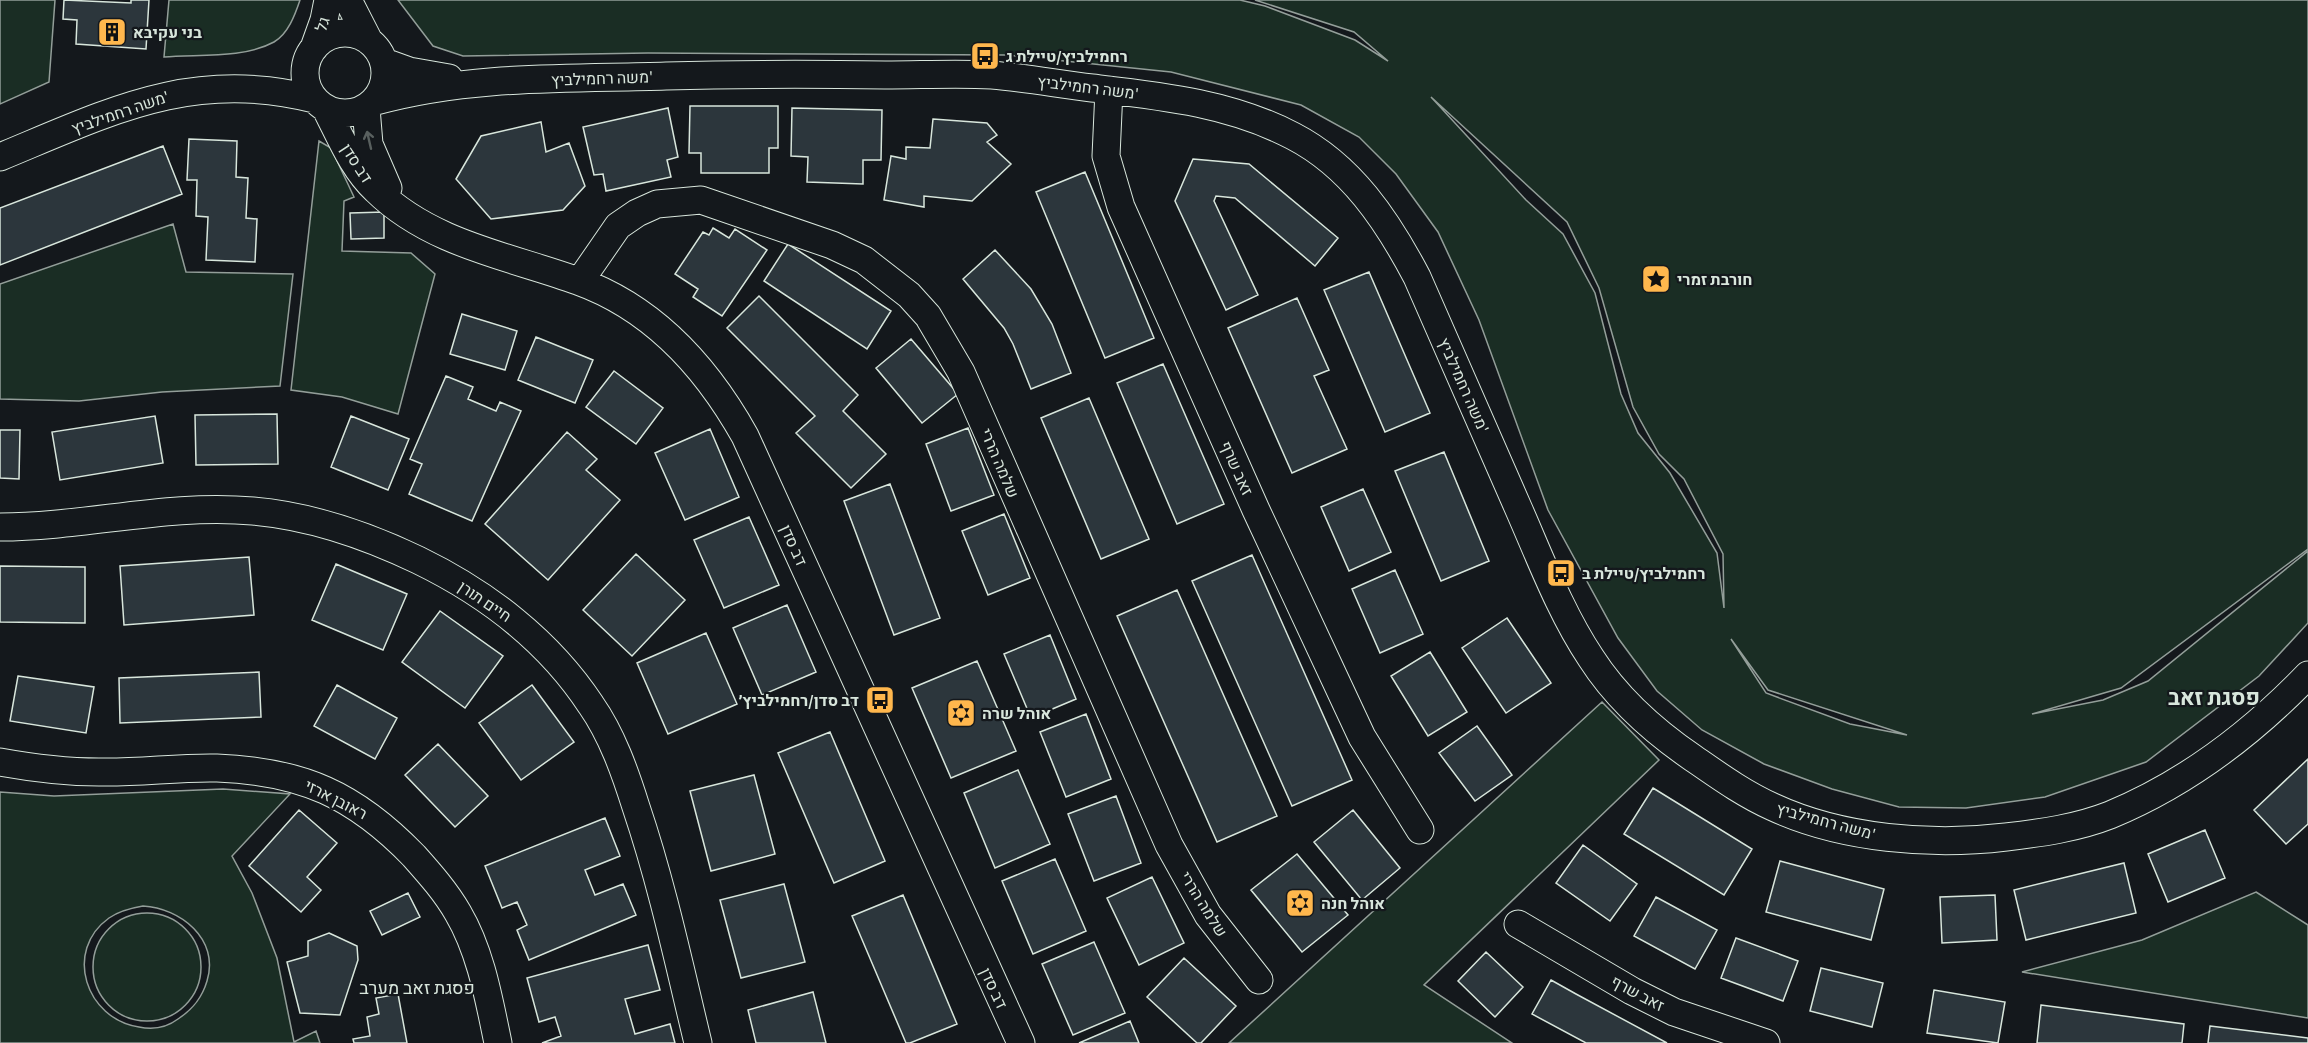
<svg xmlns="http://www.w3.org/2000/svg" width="2308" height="1043" font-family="'Source Sans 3',Heebo,sans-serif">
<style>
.green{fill:#1a2d24;stroke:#939e99;stroke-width:1.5;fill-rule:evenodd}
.building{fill:#2c363c;stroke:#d8e6dc;stroke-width:1.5}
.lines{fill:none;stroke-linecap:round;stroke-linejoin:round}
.minor-casing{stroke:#d8e6dc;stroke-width:29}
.minor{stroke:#14181c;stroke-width:27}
.oneway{stroke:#59605f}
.labels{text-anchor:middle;stroke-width:4.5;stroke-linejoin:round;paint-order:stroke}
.street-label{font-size:16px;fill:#d8e6dc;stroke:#14181c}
.poi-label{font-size:16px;font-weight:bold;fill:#d8e6dc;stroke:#14181c;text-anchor:start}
.neighbourhood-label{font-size:18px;fill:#d8e6dc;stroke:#14181c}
.district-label{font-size:22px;font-weight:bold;fill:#d8e6dc;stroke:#14181c}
</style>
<rect width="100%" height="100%" fill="#14181c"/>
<path class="green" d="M0,0H55L49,82L0,104Z
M169,0H300C295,15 288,34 274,42C243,59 198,54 164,57Z
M398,0H1240L1265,6L1355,40L1388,61L1354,32L1255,0H2308V549L2121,688L2032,714L2103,700L2148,681L2308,551V623L2259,676L2146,762L2045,797L1966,808L1899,807L1832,789L1764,764L1702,730L1657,691L1618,638L1548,510L1479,320L1438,232L1396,174L1359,137L1301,105L1171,72L1007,55L648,53L463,56L433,46ZM1431,97L1567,222L1599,288L1633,407L1659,454L1684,479L1723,554L1724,608L1717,553L1670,473L1638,433L1621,394L1595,293L1563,234L1526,200ZM1731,639L1768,690L1907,735L1850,724L1766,693Z
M319,141L331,148L354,197L344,201L342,251L411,253L435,274L398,414L342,397L291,390Z
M173,224L186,272L293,274L280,386L162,392L79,401L0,399V284Z
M1602,702L1659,760L1424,985L1512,1043H1229Z
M223,789L290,794L232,856L252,893L277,958L294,1042L316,1031L320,1043H0V792L54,796ZM143,906C180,908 220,939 207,981C202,998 193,1009 178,1019C166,1028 153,1030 139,1027C86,1019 63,951 109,918C119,911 131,908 143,906Z
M2256,892L2308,925V1018L2022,972L2142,940Z
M93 967a54 54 0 1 1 108 0a54 54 0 1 1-108 0Z"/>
<path class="building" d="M64,0L131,3V0H149L146,49L76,44L77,20L63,19Z
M690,106H778V148H769V173H701V153H689Z
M668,108L678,157L667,160L671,177L606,191L603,174L594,175L583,127Z
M792,108L882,110L881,160H863V184L807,182L808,157L791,156Z
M933,119L987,123L997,135L987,142L1011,164L972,201L924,196V207L884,200L891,156L906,159V147L930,148Z
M541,122L546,152L569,143L585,186L563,210L491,219L456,179L481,136Z
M189,139L237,141L236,177L248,178L246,218L257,219L255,262L206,260L208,217L196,216L197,180H187Z
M163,146L182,194L0,265V208Z
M1193,159L1249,164L1338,238L1315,266L1235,198L1216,196L1214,201L1258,295L1226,310L1175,201Z
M1085,172L1154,338L1105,358L1036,192Z
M384,212V238L351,239L350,213Z
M713,228L729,238L735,229L767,250L722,316L693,297L698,289L675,274L703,232L709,235Z
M788,244L891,311L867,349L764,281Z
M995,250L1031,289L1052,324L1071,373L1031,389L1013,344L1004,328L963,279Z
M1369,272L1430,413L1385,432L1324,290Z
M759,296L858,395L843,411L886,454L851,488L796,433L815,416L727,328Z
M1297,298L1329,370L1314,376L1347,449L1292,473L1228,328Z
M462,314L517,331L505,370L450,354Z
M536,337L593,360L575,403L518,380Z
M911,339L958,394L922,423L876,368Z
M1163,364L1224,504L1177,524L1117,383Z
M614,371L663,408L636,444L586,407Z
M446,376L473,387L468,399L496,411L500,402L521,411L472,521L409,494L422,464L410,459Z
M1089,398L1149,539L1101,559L1041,418Z
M277,414L278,464L196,465L195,415Z
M155,416L163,463L60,480L52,432Z
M351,416L409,439L388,490L331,467Z
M968,428L994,495L951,511L926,444Z
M710,429L739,497L685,520L655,453Z
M0,430H20L19,479L0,478Z
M567,432L597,459L586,470L620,500L548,580L485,524Z
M1444,452L1489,561L1441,581L1395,471Z
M890,484L940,618L894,635L844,501Z
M1363,489L1391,552L1349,571L1321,507Z
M1004,514L1030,578L988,595L962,531Z
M749,517L779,585L724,608L694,540Z
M636,554L685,600L632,656L583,610Z
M1252,555L1352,780L1292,806L1192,581Z
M249,557L254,615L124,625L120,566Z
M336,564L407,594L383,650L312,620Z
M0,566L85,567V623L0,622Z
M1395,570L1423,634L1380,653L1352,589Z
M1177,590L1277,816L1217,842L1117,616Z
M787,605L816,672L762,695L733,628Z
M440,611L503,656L465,708L402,662Z
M1507,618L1551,683L1506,713L1462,648Z
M706,633L737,704L668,734L637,663Z
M1050,635L1076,699L1031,718L1004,654Z
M1430,652L1467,712L1428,736L1391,676Z
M977,661L1016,751L951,778L912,688Z
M259,672L261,717L120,723L119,678Z
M18,676L94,687L86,733L10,721Z
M337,685L397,718L375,759L314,726Z
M532,685L574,742L521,780L479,723Z
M1086,714L1111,779L1066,797L1040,732Z
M1477,726L1512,775L1475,801L1439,753Z
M830,732L885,861L834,883L778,753Z
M438,744L488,796L455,827L405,775Z
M2308,759V824L2286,844L2254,810Z
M1018,770L1050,844L995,868L964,793Z
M754,775L775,854L711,871L690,791Z
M1653,788L1752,849L1724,895L1624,834Z
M1116,796L1141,863L1094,881L1068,814Z
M299,810L337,843L307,877L321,890L301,912L249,866Z
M1353,810L1400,868L1362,900L1314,842Z
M605,818L620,856L585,870L595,895L623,884L636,915L529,960L517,930L527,925L517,902L502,908L485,866Z
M2205,830L2225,878L2168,902L2148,854Z
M1583,845L1637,884L1610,921L1556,883Z
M1297,854L1348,915L1302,952L1251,890Z
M1055,859L1086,931L1033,954L1002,881Z
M1780,861L1884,889L1871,940L1766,912Z
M2124,863L2136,913L2026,940L2014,890Z
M1152,877L1184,943L1139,965L1107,898Z
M784,884L805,962L741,978L720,900Z
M408,893L420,917L382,935L370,911Z
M903,895L957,1024L910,1043H906L852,916Z
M1995,895L1997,940L1942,943L1940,897Z
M1656,897L1717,930L1695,969L1634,936Z
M329,933L357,946L358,960L340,1015L300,1013L287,962L308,956V941Z
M1736,938L1798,961L1783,1001L1721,978Z
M1094,942L1125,1013L1073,1035L1042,964Z
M648,945L660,990L625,999L635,1034L670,1024L675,1043H542L561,1036L555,1017L539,1022L527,978Z
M1486,952L1523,987L1495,1017L1458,981Z
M1184,958L1236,1006L1201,1043H1197L1147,997Z
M1821,968L1883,983L1872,1027L1810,1011Z
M1551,980L1576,994L1667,1043H1586L1532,1014Z
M1934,990L2005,1002L1998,1043L1927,1033Z
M813,992L826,1043H756L748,1010Z
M398,994L407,1043H354L353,1039L370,1036L367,1017L379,1014L376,998Z
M2041,1005L2184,1024L2182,1043H2037Z
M1130,1021L1139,1043H1079Z
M2210,1026L2308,1038V1043H2208Z"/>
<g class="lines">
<g class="minor-casing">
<path id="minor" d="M348,0L369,41
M305 73a40 40 0 1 1 80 0a40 40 0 1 1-80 0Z
M314,48L324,20L328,0
M384,62L409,71L449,78
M1109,90L1106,156L1121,207L1256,510L1362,737L1420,830
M376,101C471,75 569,79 666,76C739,74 812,74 885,75C921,75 957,73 992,75C1025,78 1059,84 1092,88C1161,96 1230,103 1293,136C1351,166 1387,220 1417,277C1451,355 1485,433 1520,512C1541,560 1561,613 1591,658C1616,697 1655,732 1693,758C1719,776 1744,794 1773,807C1842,839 1932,846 2006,837C2041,833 2077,828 2110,815C2185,784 2252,733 2308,675
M366,108L369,144L388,188
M326,109C340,136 353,169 376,190C431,244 509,256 578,281C653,308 707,368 745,436L1021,1043
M0,157C109,112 193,68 314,99
M580,281L618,226L637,213L657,204L701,200L832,245L864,260L909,295L928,316L961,372L1169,845L1208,915L1259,980
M0,527C85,527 169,503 253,511C311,516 366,535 418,560C486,593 549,641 591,705C612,735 625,772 636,807C662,884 679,964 698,1043
M0,762C33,768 66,772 99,772C139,773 178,767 217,768C302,771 355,795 414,856C430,874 446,892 458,913C481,952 489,1000 498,1043
M1518,924L1632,991L1674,1012L1766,1043"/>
</g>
<use href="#minor" class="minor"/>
</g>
<defs><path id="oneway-shaft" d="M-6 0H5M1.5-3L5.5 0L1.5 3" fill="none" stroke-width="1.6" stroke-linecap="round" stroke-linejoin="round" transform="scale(1.5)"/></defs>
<use class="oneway" href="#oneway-shaft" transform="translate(369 140) rotate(-103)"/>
<defs>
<g id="building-square" transform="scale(1.5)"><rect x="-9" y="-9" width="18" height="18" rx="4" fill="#ffb74d" stroke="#14181c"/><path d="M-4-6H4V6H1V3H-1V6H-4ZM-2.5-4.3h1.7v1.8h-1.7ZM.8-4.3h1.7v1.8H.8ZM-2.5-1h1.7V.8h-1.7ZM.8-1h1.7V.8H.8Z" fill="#111"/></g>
<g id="bus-square" transform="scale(1.5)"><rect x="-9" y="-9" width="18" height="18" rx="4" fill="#ffb74d" stroke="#14181c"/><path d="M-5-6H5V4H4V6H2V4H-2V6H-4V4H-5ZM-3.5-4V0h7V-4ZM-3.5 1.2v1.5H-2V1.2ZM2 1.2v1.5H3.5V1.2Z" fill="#111"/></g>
<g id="sight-square" transform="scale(1.5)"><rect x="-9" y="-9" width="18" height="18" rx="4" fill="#ffb74d" stroke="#14181c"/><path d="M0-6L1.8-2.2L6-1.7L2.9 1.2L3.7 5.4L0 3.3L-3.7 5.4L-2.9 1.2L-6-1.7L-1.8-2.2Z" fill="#111"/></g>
<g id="synagogue-square" transform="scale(1.5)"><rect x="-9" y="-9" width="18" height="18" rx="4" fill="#ffb74d" stroke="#14181c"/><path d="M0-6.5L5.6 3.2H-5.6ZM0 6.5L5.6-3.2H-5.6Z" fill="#111"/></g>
</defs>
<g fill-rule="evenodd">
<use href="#building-square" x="112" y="32"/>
<use href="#bus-square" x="985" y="56"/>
<use href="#sight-square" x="1656" y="279"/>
<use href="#bus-square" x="1561" y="573"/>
<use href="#bus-square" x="880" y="700"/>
<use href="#synagogue-square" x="961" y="713"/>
<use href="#synagogue-square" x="1300" y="903"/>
</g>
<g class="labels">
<g class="street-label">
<text transform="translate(322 24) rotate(-72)" y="6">גל</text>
<text transform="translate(602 78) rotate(-2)" y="6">משה רחמילביץ'</text>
<text transform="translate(1088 87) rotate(7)" y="6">משה רחמילביץ'</text>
<text transform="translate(120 112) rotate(-19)" y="6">משה רחמילביץ'</text>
<text transform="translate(357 163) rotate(57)" y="6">דב סדן</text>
<text transform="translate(1464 385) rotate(66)" y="6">משה רחמילביץ'</text>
<text transform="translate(1000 463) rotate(67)" y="6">שלמה הררי</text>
<text transform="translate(1237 468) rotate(66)" y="6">זאב שרף</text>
<text transform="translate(794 545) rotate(66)" y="6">דב סדן</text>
<text transform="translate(485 601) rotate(34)" y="6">חיים תורן</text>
<text transform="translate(336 799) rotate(27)" y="6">ראובן ארזי</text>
<text transform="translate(1826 821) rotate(15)" y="6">משה רחמילביץ'</text>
<text transform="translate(1204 904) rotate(58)" y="6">שלמה הררי</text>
<text transform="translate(994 988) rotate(65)" y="6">דב סדן</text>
<text transform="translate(1638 993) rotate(28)" y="6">זאב שרף</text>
</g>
<g class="poi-label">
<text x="133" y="38">בני עקיבא</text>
<text x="1006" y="62">רחמילביץ/טיילת ג</text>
<text x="1677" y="285">חורבת זמרי</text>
<text x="1582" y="579">רחמילביץ/טיילת ב</text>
<text x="859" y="706" text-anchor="end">דב סדן/רחמילביץ׳</text>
<text x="982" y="719">אוהל שרה</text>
<text x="1321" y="909">אוהל חנה</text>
</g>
<g class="neighbourhood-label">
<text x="417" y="994">פסגת זאב מערב</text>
</g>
<g class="district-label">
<text x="2214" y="705">פסגת זאב</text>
</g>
</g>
</svg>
